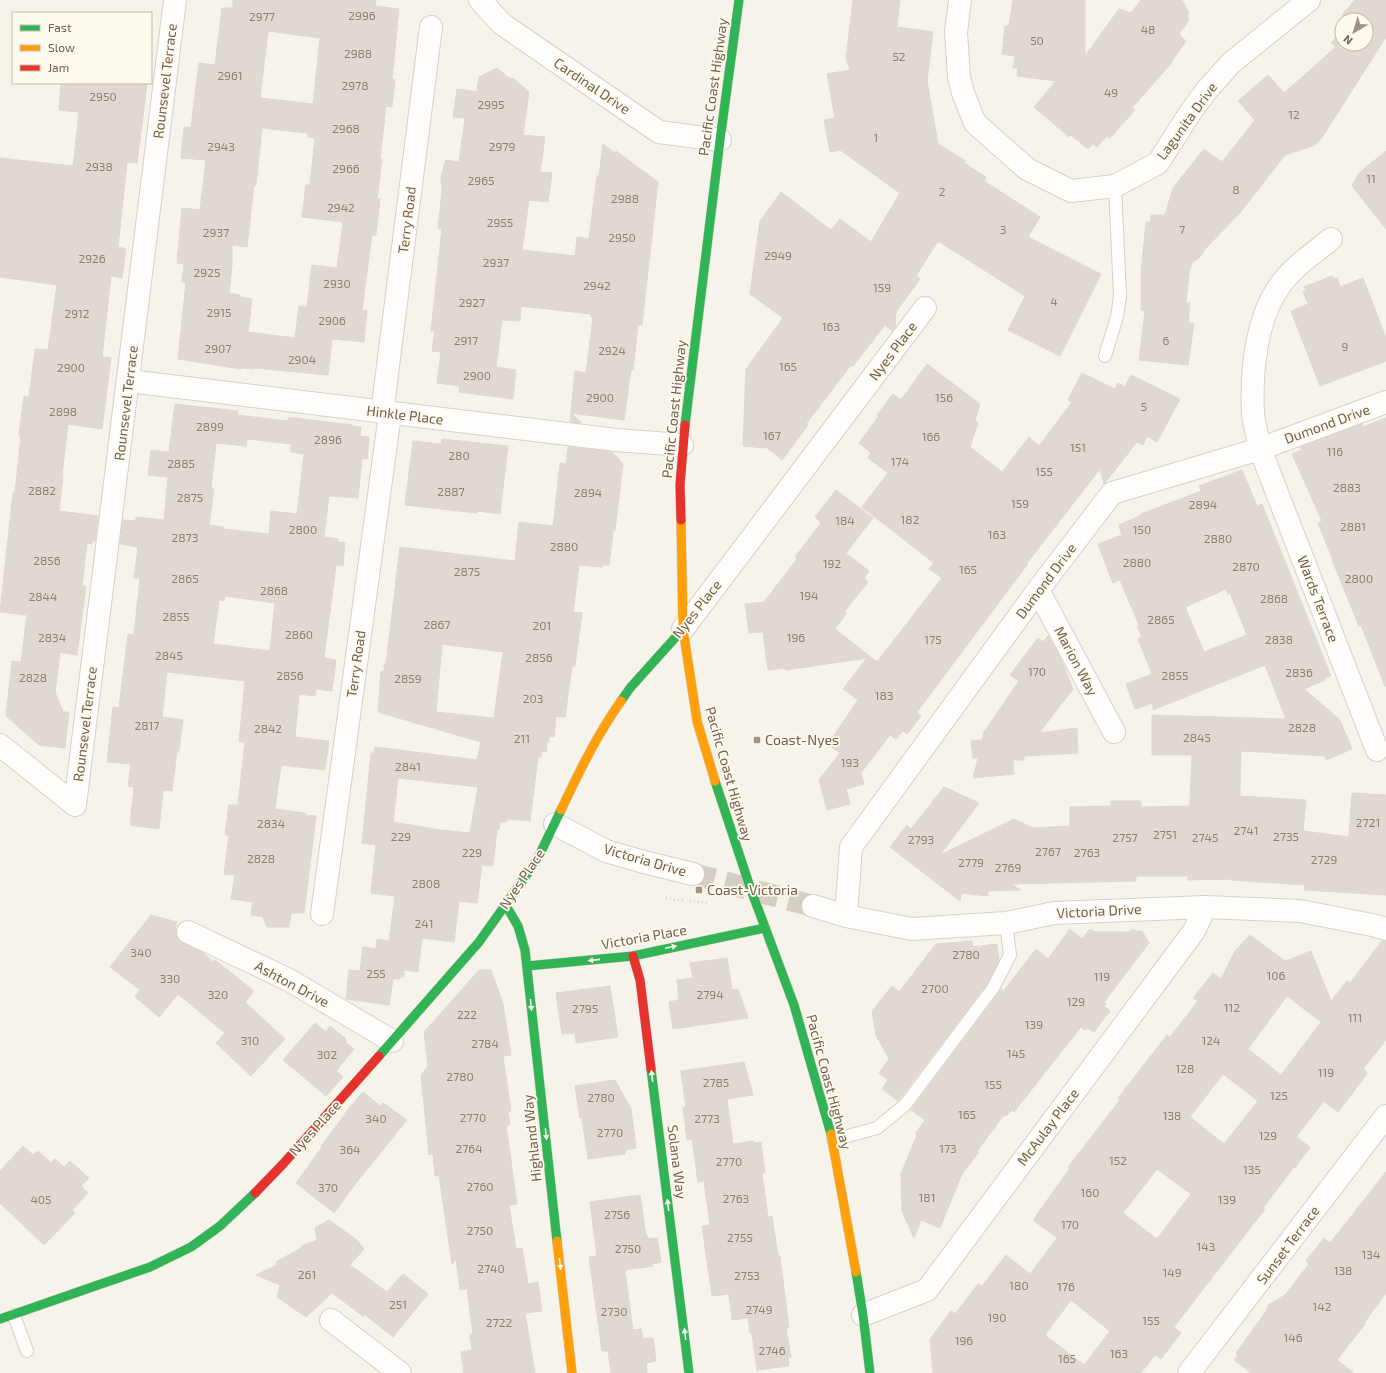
<svg xmlns="http://www.w3.org/2000/svg" width="1386" height="1373" font-family="'Exo 2',sans-serif">
<style>
.building{fill:#dfd9d1;stroke:#dfd8ce;fill-rule:evenodd}
.lines{fill:none;stroke-linecap:round;stroke-linejoin:round}
.street-tunnel{stroke:#d5cec4;stroke-width:22;stroke-dasharray:22 11;stroke-linecap:butt}
.lane-casing{stroke:#d5d0ca;stroke-width:14}
.street-casing{stroke:#d5d0ca;stroke-width:24}
.fast-casing{stroke:#d4cfc6;stroke-width:10}
.slow-casing{stroke:#d4cfc6;stroke-width:10}
.jam-casing{stroke:#d4cfc6;stroke-width:10}
.path{stroke:#d7d1cb;stroke-width:2.5;stroke-dasharray:1 3;stroke-linecap:butt}
.lane{stroke:#fefdfc;stroke-width:12}
.street{stroke:#fefdfc;stroke-width:22}
.fast{stroke:#30b455;stroke-width:9}
.slow{stroke:#ff9f0a;stroke-width:9}
.jam{stroke:#e5322d;stroke-width:9}
.oneway{fill:#fef9ed}
.poi-dot{fill:#a09385;stroke:#fef9ed;stroke-width:1.5}
.labels{text-anchor:middle;stroke-width:3.5;stroke-linejoin:round;paint-order:stroke}
.number-label{font-size:12px;fill:#908072}
.street-label{font-size:14px;fill:#725f4e;stroke:#fef9ed}
.poi-label{font-size:14px;fill:#725f4e;stroke:#fef9ed;text-anchor:start}
</style>
<rect width="100%" height="100%" fill="#f6f3eb"/>
<path class="building" d="M233,0H376L375,6L399,9L392,79L395,80L392,107L386,106L380,159H382L377,199H380L376,235H372L362,310L367,311L364,342L332,339L328,375L254,368V369L242,368L241,369L178,359L186,282H182L184,264L177,263L182,208L200,210L206,160L181,158L184,127H191L199,63L215,65L222,8H233ZM268,31L320,38L313,104L260,98ZM262,128L308,133V137L315,138L310,185H306L302,217L343,222L337,268L312,265L307,307L299,306L295,338L248,332L252,299L240,297V295L229,293L232,265V245L247,247L254,185H256Z
M853,0H900L897,27L933,32L927,81L938,144L966,161L964,163L986,177L984,181L1040,217L1028,237L1101,274L1060,356L1008,330L1025,296L938,241L916,276L920,279L896,312L895,327L892,331L885,325L853,366L851,365L806,424L808,425L782,460L765,446V448L743,446L746,369L783,318L750,294L760,221L781,192L831,230L840,219L871,242L900,193L840,150L830,152L824,120L835,118L827,74L850,70L846,58Z
M1013,0H1085V56L1119,9L1131,13L1141,0H1182L1189,13L1187,16L1189,20L1179,34L1186,41L1168,67L1132,108L1135,110L1110,138L1107,136L1097,147L1093,144L1088,149L1071,135L1069,137L1034,107L1056,81L1017,76L1018,68H1013L1015,56L1002,54L1005,26H1009Z
M1355,0H1386V37L1321,139L1315,145L1285,155L1239,214L1205,249L1200,257L1192,263L1189,273L1186,303H1190L1188,323H1194L1188,365L1139,360L1145,311L1141,310V273L1146,222H1151V215H1165L1173,188L1204,149L1222,162L1255,120L1238,101L1268,75L1284,93L1336,47L1331,43L1342,30V44H1366V20H1347L1342,15Z
M497,68L509,78L514,79L529,92L523,135L545,137L540,172L552,173L548,202L529,200L522,250L575,256L577,237L589,239L597,176H599L603,144L615,153L616,151L658,182L642,325H638L633,370L631,369L624,420L571,413L582,423L570,422L575,371L586,373L593,317H591V314L521,306L520,321L502,320L496,367L516,370L513,399L459,392L460,386L437,383L441,352L432,351L435,331H431L442,229L438,228L442,192L441,176L446,160L459,162L465,118L453,117L457,89L477,92L479,77Z
M61,83H145V84L147,85L137,163L127,162L118,247L126,249L122,278L111,276L102,357L111,358L102,429L68,424L62,475H63L59,511L98,516L95,541H92V544L87,543L82,586H86L77,655L60,652L55,692L63,712H69L65,748L39,745L6,716L12,661L21,662L27,615L0,612L13,493H15L21,436H19L24,396L29,397L35,349L48,350L57,285L0,277V158L73,166L79,112L59,110Z
M1386,151V229L1352,186L1359,173Z
M1332,276L1333,279L1337,278L1340,287L1363,278L1386,338V361L1320,386L1291,311L1308,304L1303,292L1306,291L1304,287Z
M927,364L980,404L975,420L978,423L970,447L1002,472L1029,437L1039,446L1072,402L1068,400L1082,373L1115,389L1118,383L1125,387L1131,375L1180,399L1157,442L1147,436L1143,445L1137,442L1104,484L1100,469L1027,563V565L917,712L921,716L907,734L903,731L896,739L890,735L861,773L864,784L846,789L850,804L827,810L819,780L840,753L828,744L858,700L843,689L867,658L786,670V668L768,670L763,632L749,633L745,604L764,602L797,559L795,557L821,523L815,517L836,490L873,518L846,553L869,571L864,578L868,582L845,611L846,614L835,629L877,662L942,578L929,569L934,563L862,507L888,473L868,458L871,453L859,443L879,416L877,415L893,394L901,400Z
M175,404L238,411L237,415L288,421V418H295L352,425V426L361,427L360,436L369,437L367,459L362,458L358,498L329,496L324,537L338,539V542L345,543L343,566L336,565L324,658L336,660L332,691L316,689L315,696L299,694L295,737L329,741L325,770L281,765L275,809L305,813V815L316,816L304,913H291L289,927H267L263,917L251,915L253,902L231,899L235,875L224,874L229,835H225L229,805H238L245,742H239L245,681L167,672L162,717L183,720L179,751H177L172,791L163,790L159,829L130,825L134,787L128,786L131,764L107,762L113,707L119,708L128,634L134,635L140,578H134L138,547L120,544L123,520L136,521V517L164,520L168,477L148,475L151,450L169,452ZM247,439L291,444V452L304,454L297,514L271,511L269,534L223,529V527L209,525L214,489H211L216,443L246,446ZM225,596L275,603L270,651L213,644L219,600L224,601Z
M1386,418V686H1385L1361,625L1359,626L1332,560H1333L1318,523L1322,521L1292,454L1302,450L1300,447L1362,424L1363,427Z
M442,439L508,446L500,514L478,511L477,513L405,505L413,441L441,444Z
M568,447L612,452L623,464L615,531H613L609,565H602V567L579,565L573,612L582,613L575,666H572L565,717L556,716L554,737L549,736V742H547L546,752L542,751L541,757L538,756L530,821L507,819V822H500L499,830L497,829L493,866L482,865L477,903L459,901L454,942L422,938L418,972L404,970V977L400,976V979H393L389,1005L346,999L349,970L360,971L363,947L376,949L377,939L389,941L395,896L371,893L376,845L362,843L371,753H374L375,747L477,760L481,742L378,712L381,671L384,672V664H386L400,547L515,561L519,522L553,526L560,463L566,464ZM442,644L503,652L494,718L436,712ZM398,778L478,787L470,833L440,830L393,822Z
M1242,470L1257,506L1262,504L1331,676L1324,678L1325,680L1304,689L1340,720L1352,749L1326,760L1325,756L1241,751L1240,796L1306,800L1303,831L1349,837L1352,793L1386,795V895L1304,890L1305,885L1231,880L1233,879L1188,880V876H1136V881L1012,884L1020,890L988,891V896L961,893L960,901L890,847L907,825L911,829L944,787L979,803L940,855L1014,819L1033,828L1070,826V807L1111,806V801H1141V807L1190,806L1192,755H1152V715L1286,719L1265,665L1153,710V703L1135,709L1126,684L1152,674L1138,639L1142,637L1137,626L1139,625L1120,580L1113,583L1098,544L1122,535L1119,525L1142,515L1141,514L1201,491L1199,486ZM1226,589L1228,594L1230,593L1247,635L1204,652L1185,607Z
M1048,636L1060,657L1073,689L1039,733L1077,728L1078,753L1024,756V760H1013L1014,774L973,778L978,758H973L971,741L982,740L984,732L1019,681L1010,675L1038,638L1043,642Z
M151,915L177,922L175,929L178,939L183,943L202,952L213,962L215,960L254,991L245,1002L285,1039L251,1076L216,1043L225,1033L178,994L159,1017L135,997L140,990L110,967Z
M1070,929L1082,939L1090,929L1096,932H1126V933L1134,929L1135,931H1142L1149,943L1104,1002L1106,1004L1104,1006L1110,1011L1094,1032L1088,1028L1085,1030L1081,1027L1014,1112L1012,1110L1006,1116L1004,1115L977,1151L979,1152L962,1174L940,1228L921,1220L914,1238L902,1211L901,1174L917,1135L915,1134L925,1120L911,1110L1002,988V993L1036,949L1048,959Z
M1250,935L1285,961L1311,951L1331,1001L1347,981L1350,983L1382,941H1386V1040L1363,1069L1367,1072L1366,1073L1367,1074L1338,1112L1324,1101L1296,1137L1310,1147L1295,1168L1294,1167L1263,1208L1265,1209L1174,1327L1181,1333L1161,1359L1155,1355L1141,1373H933L930,1339L951,1311L955,1314L978,1284L982,1286L1006,1255L1030,1274L1057,1238L1033,1220L1070,1168L1068,1167L1120,1100L1118,1098L1167,1035L1170,1037L1198,1001L1193,998L1213,973L1221,979L1235,951ZM1287,996L1321,1022L1281,1075L1248,1049ZM1223,1074L1258,1101L1224,1144L1190,1117ZM1157,1169L1191,1194L1157,1239L1123,1213ZM1071,1300L1110,1331L1084,1365L1045,1335Z
M972,941L973,947L997,944L999,961L987,984L898,1101L882,1089L888,1080L879,1073L889,1059L876,1035L872,1011L892,986L899,992L936,944Z
M727,958L732,990L738,989L748,1018L673,1029L669,1002L679,1000L677,980L693,978L690,963Z
M479,970H491L503,1004L511,1055L503,1056L511,1111L508,1112L510,1125H506L517,1204L509,1205L516,1249L522,1248L528,1284L538,1282L542,1311L525,1313L535,1373H464L461,1352L472,1350L470,1335L473,1334L467,1289L460,1290L456,1259L452,1264L439,1175L435,1176L433,1154L429,1155L421,1075L428,1066L424,1032Z
M610,986L618,1037L576,1043L575,1033L562,1034L556,993Z
M315,1023L326,1032L330,1026L345,1038L346,1043L354,1049L336,1071L343,1077L326,1096L283,1060Z
M744,1062L753,1095L727,1099L733,1144L753,1141L754,1143L761,1142L765,1173H762L768,1217L772,1216L778,1256H780L789,1328H786L791,1357H788L789,1366L757,1370L752,1333H750L748,1318L732,1320L729,1294L712,1296L702,1226L710,1225L704,1181L698,1182L692,1139L687,1140L683,1107H686L681,1071Z
M615,1080L631,1109L636,1148L625,1150V1154L588,1159L582,1118H580L575,1086Z
M363,1092L380,1106L383,1103L407,1120L356,1183L334,1213L296,1183L322,1147L321,1146L346,1113H345Z
M23,1146L33,1155L38,1151L51,1163L55,1159L64,1167L70,1161L89,1178L81,1186L88,1193L72,1210L75,1213L44,1245L0,1203V1171Z
M1386,1172V1293L1364,1323L1365,1324L1337,1360L1354,1373H1251L1234,1360L1238,1355L1236,1353L1267,1310L1268,1305L1285,1295L1309,1264L1306,1261L1324,1238L1330,1243Z
M640,1195L646,1236H648V1239L657,1238L661,1262L652,1264L653,1266L625,1270L633,1330L641,1329L643,1339L653,1338L656,1361L646,1363L647,1373H611L608,1351H602L589,1257L597,1256L590,1202Z
M329,1220L357,1240L364,1249L350,1265L387,1292L403,1274L428,1294L393,1337L364,1314L363,1316L332,1293L306,1317L277,1297L280,1285L256,1275L277,1265L276,1262L301,1248V1246L317,1240L315,1228Z"/>
<g class="lines">
<path class="street-tunnel" d="M693,874L813,906"/>
<g class="lane-casing">
<path id="lane" d="M1105,356L1117,317L1120,296L1115,186
M833,1140L877,1128L905,1105L993,988L1010,955L1006,923
M14,1315L27,1351"/>
</g>
<g class="street-casing">
<path id="street" d="M480,0L502,24L659,132L720,140
M960,0L956,32L959,77L963,93L975,123L1027,169L1071,191L1115,186L1158,163L1190,113L1206,91L1231,63L1309,0
M1331,239C1314,253 1294,266 1281,284C1256,317 1251,372 1253,413C1254,425 1258,437 1260,449L1377,750
M129,381L616,440L682,445
M382,413L431,27
M1038,590L1114,732
M683,629L925,308
M0,745L75,805
M75,805L175,0
M555,824L606,851L644,862L693,874
M813,906L846,916L912,929L1006,923L1054,913L1205,907L1300,911L1372,925L1386,929
M322,914L390,414
M846,916L851,847L1038,590L1112,493L1260,449L1386,402
M188,932L289,980L392,1041
M863,1315L927,1290L1194,931L1205,907
M331,1320L400,1373
M1189,1373L1386,1116"/>
</g>
<g class="fast-casing">
<path id="fast" d="M685,425L720,140L739,0
M621,701L630,688L683,629
M715,781L751,890L794,1005L831,1134
M505,904L518,926L525,950L557,1241
M527,966L633,956L765,928
M379,1056L479,942L537,860L561,810
M651,1069L689,1373
M856,1272L863,1315L870,1373
M0,1319L150,1267L191,1247L220,1226L255,1193"/>
</g>
<g class="slow-casing">
<path id="slow" d="M681,520L683,629L697,721L715,781
M561,810C579,772 597,735 621,701
M831,1134L856,1272
M557,1241L572,1373"/>
</g>
<g class="jam-casing">
<path id="jam" d="M681,520L680,485L685,425
M633,956L640,980L651,1069
M255,1193L283,1164L379,1056"/>
</g>
<path class="path" d="M666,898L685,901
M690,901L707,903"/>
<use href="#lane" class="lane"/>
<use href="#street" class="street"/>
<use href="#fast" class="fast"/>
<use href="#slow" class="slow"/>
<use href="#jam" class="jam"/>
</g>
<defs><path id="oneway-solid" d="M-6-.8H1V-3.2L6.5 0L1 3.2V.8H-6Z"/></defs>
<g class="oneway">
<use href="#oneway-solid" transform="translate(671 947) rotate(-12)"/>
<use href="#oneway-solid" transform="translate(594 960) rotate(174)"/>
<use href="#oneway-solid" transform="translate(531 1005) rotate(84)"/>
<use href="#oneway-solid" transform="translate(652 1076) rotate(-97)"/>
<use href="#oneway-solid" transform="translate(546 1134) rotate(84)"/>
<use href="#oneway-solid" transform="translate(668 1205) rotate(-97)"/>
<use href="#oneway-solid" transform="translate(560 1264) rotate(84)"/>
<use href="#oneway-solid" transform="translate(685 1334) rotate(-97)"/>
</g>
<g class="poi-dot">
<rect x="753" y="736" width="8" height="8" rx="2"/>
<rect x="695" y="886" width="8" height="8" rx="2"/>
</g>
<g class="labels">
<g class="number-label">
<text x="362" y="20">2996</text>
<text x="262" y="21">2977</text>
<text x="1148" y="34">48</text>
<text x="1037" y="45">50</text>
<text x="358" y="58">2988</text>
<text x="899" y="61">52</text>
<text x="230" y="80">2961</text>
<text x="355" y="90">2978</text>
<text x="1111" y="97">49</text>
<text x="103" y="101">2950</text>
<text x="491" y="109">2995</text>
<text x="1294" y="119">12</text>
<text x="346" y="133">2968</text>
<text x="876" y="142">1</text>
<text x="221" y="151">2943</text>
<text x="502" y="151">2979</text>
<text x="99" y="171">2938</text>
<text x="346" y="173">2966</text>
<text x="1371" y="183">11</text>
<text x="481" y="185">2965</text>
<text x="1236" y="194">8</text>
<text x="942" y="196">2</text>
<text x="625" y="203">2988</text>
<text x="341" y="212">2942</text>
<text x="500" y="227">2955</text>
<text x="1003" y="234">3</text>
<text x="1182" y="234">7</text>
<text x="216" y="237">2937</text>
<text x="622" y="242">2950</text>
<text x="778" y="260">2949</text>
<text x="92" y="263">2926</text>
<text x="496" y="267">2937</text>
<text x="207" y="277">2925</text>
<text x="337" y="288">2930</text>
<text x="597" y="290">2942</text>
<text x="882" y="292">159</text>
<text x="1054" y="306">4</text>
<text x="472" y="307">2927</text>
<text x="219" y="317">2915</text>
<text x="77" y="318">2912</text>
<text x="332" y="325">2906</text>
<text x="831" y="331">163</text>
<text x="466" y="345">2917</text>
<text x="1166" y="345">6</text>
<text x="1345" y="351">9</text>
<text x="218" y="353">2907</text>
<text x="612" y="355">2924</text>
<text x="302" y="364">2904</text>
<text x="788" y="371">165</text>
<text x="71" y="372">2900</text>
<text x="477" y="380">2900</text>
<text x="600" y="402">2900</text>
<text x="944" y="402">156</text>
<text x="1144" y="411">5</text>
<text x="63" y="416">2898</text>
<text x="210" y="431">2899</text>
<text x="772" y="440">167</text>
<text x="931" y="441">166</text>
<text x="328" y="444">2896</text>
<text x="1078" y="452">151</text>
<text x="1335" y="456">116</text>
<text x="459" y="460">280</text>
<text x="900" y="466">174</text>
<text x="181" y="468">2885</text>
<text x="1044" y="476">155</text>
<text x="1347" y="492">2883</text>
<text x="42" y="495">2882</text>
<text x="451" y="496">2887</text>
<text x="588" y="497">2894</text>
<text x="190" y="502">2875</text>
<text x="1020" y="508">159</text>
<text x="1203" y="509">2894</text>
<text x="910" y="524">182</text>
<text x="845" y="525">184</text>
<text x="1353" y="531">2881</text>
<text x="303" y="534">2800</text>
<text x="1142" y="534">150</text>
<text x="997" y="539">163</text>
<text x="185" y="542">2873</text>
<text x="1218" y="543">2880</text>
<text x="564" y="551">2880</text>
<text x="47" y="565">2856</text>
<text x="1137" y="567">2880</text>
<text x="832" y="568">192</text>
<text x="1246" y="571">2870</text>
<text x="968" y="574">165</text>
<text x="467" y="576">2875</text>
<text x="185" y="583">2865</text>
<text x="1359" y="583">2800</text>
<text x="274" y="595">2868</text>
<text x="809" y="600">194</text>
<text x="43" y="601">2844</text>
<text x="1274" y="603">2868</text>
<text x="176" y="621">2855</text>
<text x="1161" y="624">2865</text>
<text x="437" y="629">2867</text>
<text x="542" y="630">201</text>
<text x="299" y="639">2860</text>
<text x="52" y="642">2834</text>
<text x="796" y="642">196</text>
<text x="933" y="644">175</text>
<text x="1279" y="644">2838</text>
<text x="169" y="660">2845</text>
<text x="539" y="662">2856</text>
<text x="1037" y="676">170</text>
<text x="1299" y="677">2836</text>
<text x="290" y="680">2856</text>
<text x="1175" y="680">2855</text>
<text x="33" y="682">2828</text>
<text x="408" y="683">2859</text>
<text x="884" y="700">183</text>
<text x="533" y="703">203</text>
<text x="147" y="730">2817</text>
<text x="1302" y="732">2828</text>
<text x="268" y="733">2842</text>
<text x="1197" y="742">2845</text>
<text x="522" y="743">211</text>
<text x="850" y="767">193</text>
<text x="408" y="771">2841</text>
<text x="1368" y="827">2721</text>
<text x="271" y="828">2834</text>
<text x="1246" y="835">2741</text>
<text x="1165" y="839">2751</text>
<text x="401" y="841">229</text>
<text x="1286" y="841">2735</text>
<text x="1125" y="842">2757</text>
<text x="1205" y="842">2745</text>
<text x="921" y="844">2793</text>
<text x="1048" y="856">2767</text>
<text x="472" y="857">229</text>
<text x="1087" y="857">2763</text>
<text x="261" y="863">2828</text>
<text x="1324" y="864">2729</text>
<text x="971" y="867">2779</text>
<text x="1008" y="872">2769</text>
<text x="426" y="888">2808</text>
<text x="424" y="928">241</text>
<text x="141" y="957">340</text>
<text x="966" y="959">2780</text>
<text x="376" y="978">255</text>
<text x="1276" y="980">106</text>
<text x="1102" y="981">119</text>
<text x="170" y="983">330</text>
<text x="935" y="993">2700</text>
<text x="218" y="999">320</text>
<text x="710" y="999">2794</text>
<text x="1076" y="1006">129</text>
<text x="1232" y="1012">112</text>
<text x="585" y="1013">2795</text>
<text x="467" y="1019">222</text>
<text x="1355" y="1022">111</text>
<text x="1034" y="1029">139</text>
<text x="250" y="1045">310</text>
<text x="1211" y="1045">124</text>
<text x="485" y="1048">2784</text>
<text x="1016" y="1058">145</text>
<text x="327" y="1059">302</text>
<text x="1185" y="1073">128</text>
<text x="1326" y="1077">119</text>
<text x="460" y="1081">2780</text>
<text x="716" y="1087">2785</text>
<text x="993" y="1089">155</text>
<text x="1279" y="1100">125</text>
<text x="601" y="1102">2780</text>
<text x="967" y="1119">165</text>
<text x="1172" y="1120">138</text>
<text x="473" y="1122">2770</text>
<text x="376" y="1123">340</text>
<text x="707" y="1123">2773</text>
<text x="610" y="1137">2770</text>
<text x="1268" y="1140">129</text>
<text x="469" y="1153">2764</text>
<text x="948" y="1153">173</text>
<text x="350" y="1154">364</text>
<text x="1118" y="1165">152</text>
<text x="729" y="1166">2770</text>
<text x="1252" y="1174">135</text>
<text x="480" y="1191">2760</text>
<text x="328" y="1192">370</text>
<text x="1090" y="1197">160</text>
<text x="927" y="1202">181</text>
<text x="736" y="1203">2763</text>
<text x="41" y="1204">405</text>
<text x="1227" y="1204">139</text>
<text x="617" y="1219">2756</text>
<text x="1070" y="1229">170</text>
<text x="480" y="1235">2750</text>
<text x="740" y="1242">2755</text>
<text x="1206" y="1251">143</text>
<text x="628" y="1253">2750</text>
<text x="1371" y="1259">134</text>
<text x="491" y="1273">2740</text>
<text x="1343" y="1275">138</text>
<text x="1172" y="1277">149</text>
<text x="307" y="1279">261</text>
<text x="747" y="1280">2753</text>
<text x="1019" y="1290">180</text>
<text x="1066" y="1291">176</text>
<text x="398" y="1309">251</text>
<text x="1322" y="1311">142</text>
<text x="759" y="1314">2749</text>
<text x="614" y="1316">2730</text>
<text x="997" y="1322">190</text>
<text x="1151" y="1325">155</text>
<text x="499" y="1327">2722</text>
<text x="1293" y="1342">146</text>
<text x="964" y="1345">196</text>
<text x="772" y="1355">2746</text>
<text x="1119" y="1358">163</text>
<text x="1067" y="1363">165</text>
</g>
<g class="street-label">
<text transform="translate(165 81) rotate(-83)" y="5">Rounsevel Terrace</text>
<text transform="translate(592 86) rotate(34)" y="5">Cardinal Drive</text>
<text transform="translate(713 87) rotate(-82)" y="5">Pacific Coast Highway</text>
<text transform="translate(1187 121) rotate(-54)" y="5">Lagunita Drive</text>
<text transform="translate(407 220) rotate(-83)" y="5">Terry Road</text>
<text transform="translate(893 351) rotate(-53)" y="5">Nyes Place</text>
<text transform="translate(126 403) rotate(-83)" y="5">Rounsevel Terrace</text>
<text transform="translate(674 409) rotate(-84)" y="5">Pacific Coast Highway</text>
<text transform="translate(405 415) rotate(7)" y="5">Hinkle Place</text>
<text transform="translate(1327 424) rotate(-20)" y="5">Dumond Drive</text>
<text transform="translate(1046 581) rotate(-53)" y="5">Dumond Drive</text>
<text transform="translate(1318 599) rotate(69)" y="5">Wards Terrace</text>
<text transform="translate(697 609) rotate(-52)" y="5">Nyes Place</text>
<text transform="translate(1076 661) rotate(62)" y="5">Marion Way</text>
<text transform="translate(356 664) rotate(-82)" y="5">Terry Road</text>
<text transform="translate(85 724) rotate(-83)" y="5">Rounsevel Terrace</text>
<text transform="translate(729 774) rotate(74)" y="5">Pacific Coast Highway</text>
<text transform="translate(645 860) rotate(16)" y="5">Victoria Drive</text>
<text transform="translate(522 879) rotate(-56)" y="5">Nyes Place</text>
<text transform="translate(1099 911) rotate(-3)" y="5">Victoria Drive</text>
<text transform="translate(644 937) rotate(-10)" y="5">Victoria Place</text>
<text transform="translate(292 984) rotate(28)" y="5">Ashton Drive</text>
<text transform="translate(829 1082) rotate(75)" y="5">Pacific Coast Highway</text>
<text transform="translate(1048 1127) rotate(-53)" y="5">McAulay Place</text>
<text transform="translate(315 1128) rotate(-48)" y="5">Nyes Place</text>
<text transform="translate(532 1138) rotate(-96)" y="5">Highland Way</text>
<text transform="translate(677 1162) rotate(83)" y="5">Solana Way</text>
<text transform="translate(1288 1245) rotate(-53)" y="5">Sunset Terrace</text>
</g>
<g class="poi-label">
<text x="765" y="745">Coast-Nyes</text>
<text x="707" y="895">Coast-Victoria</text>
</g>
</g>
<rect x="12" y="12" width="140" height="72" fill="#fef9ed" stroke="#c6bbad"/>
<rect x="20" y="25" width="20" height="6" fill="#30b455" stroke="#c6bbad"/>
<text x="48" y="32" font-size="12" fill="#725f4e">Fast</text>
<rect x="20" y="45" width="20" height="6" fill="#ff9f0a" stroke="#c6bbad"/>
<text x="48" y="52" font-size="12" fill="#725f4e">Slow</text>
<rect x="20" y="65" width="20" height="6" fill="#e5322d" stroke="#c6bbad"/>
<text x="48" y="72" font-size="12" fill="#725f4e">Jam</text>
<g transform="translate(1354 32) rotate(218)"><circle r="19" fill="#fef9ed" stroke="#c6bbad"/>
<path d="M0-3L7 15L0 10L-7 15Z" fill="#a09385"/>
<text y="-6" font-size="11" font-weight="bold" text-anchor="middle" fill="#725f4e">N</text>
</g>
</svg>
